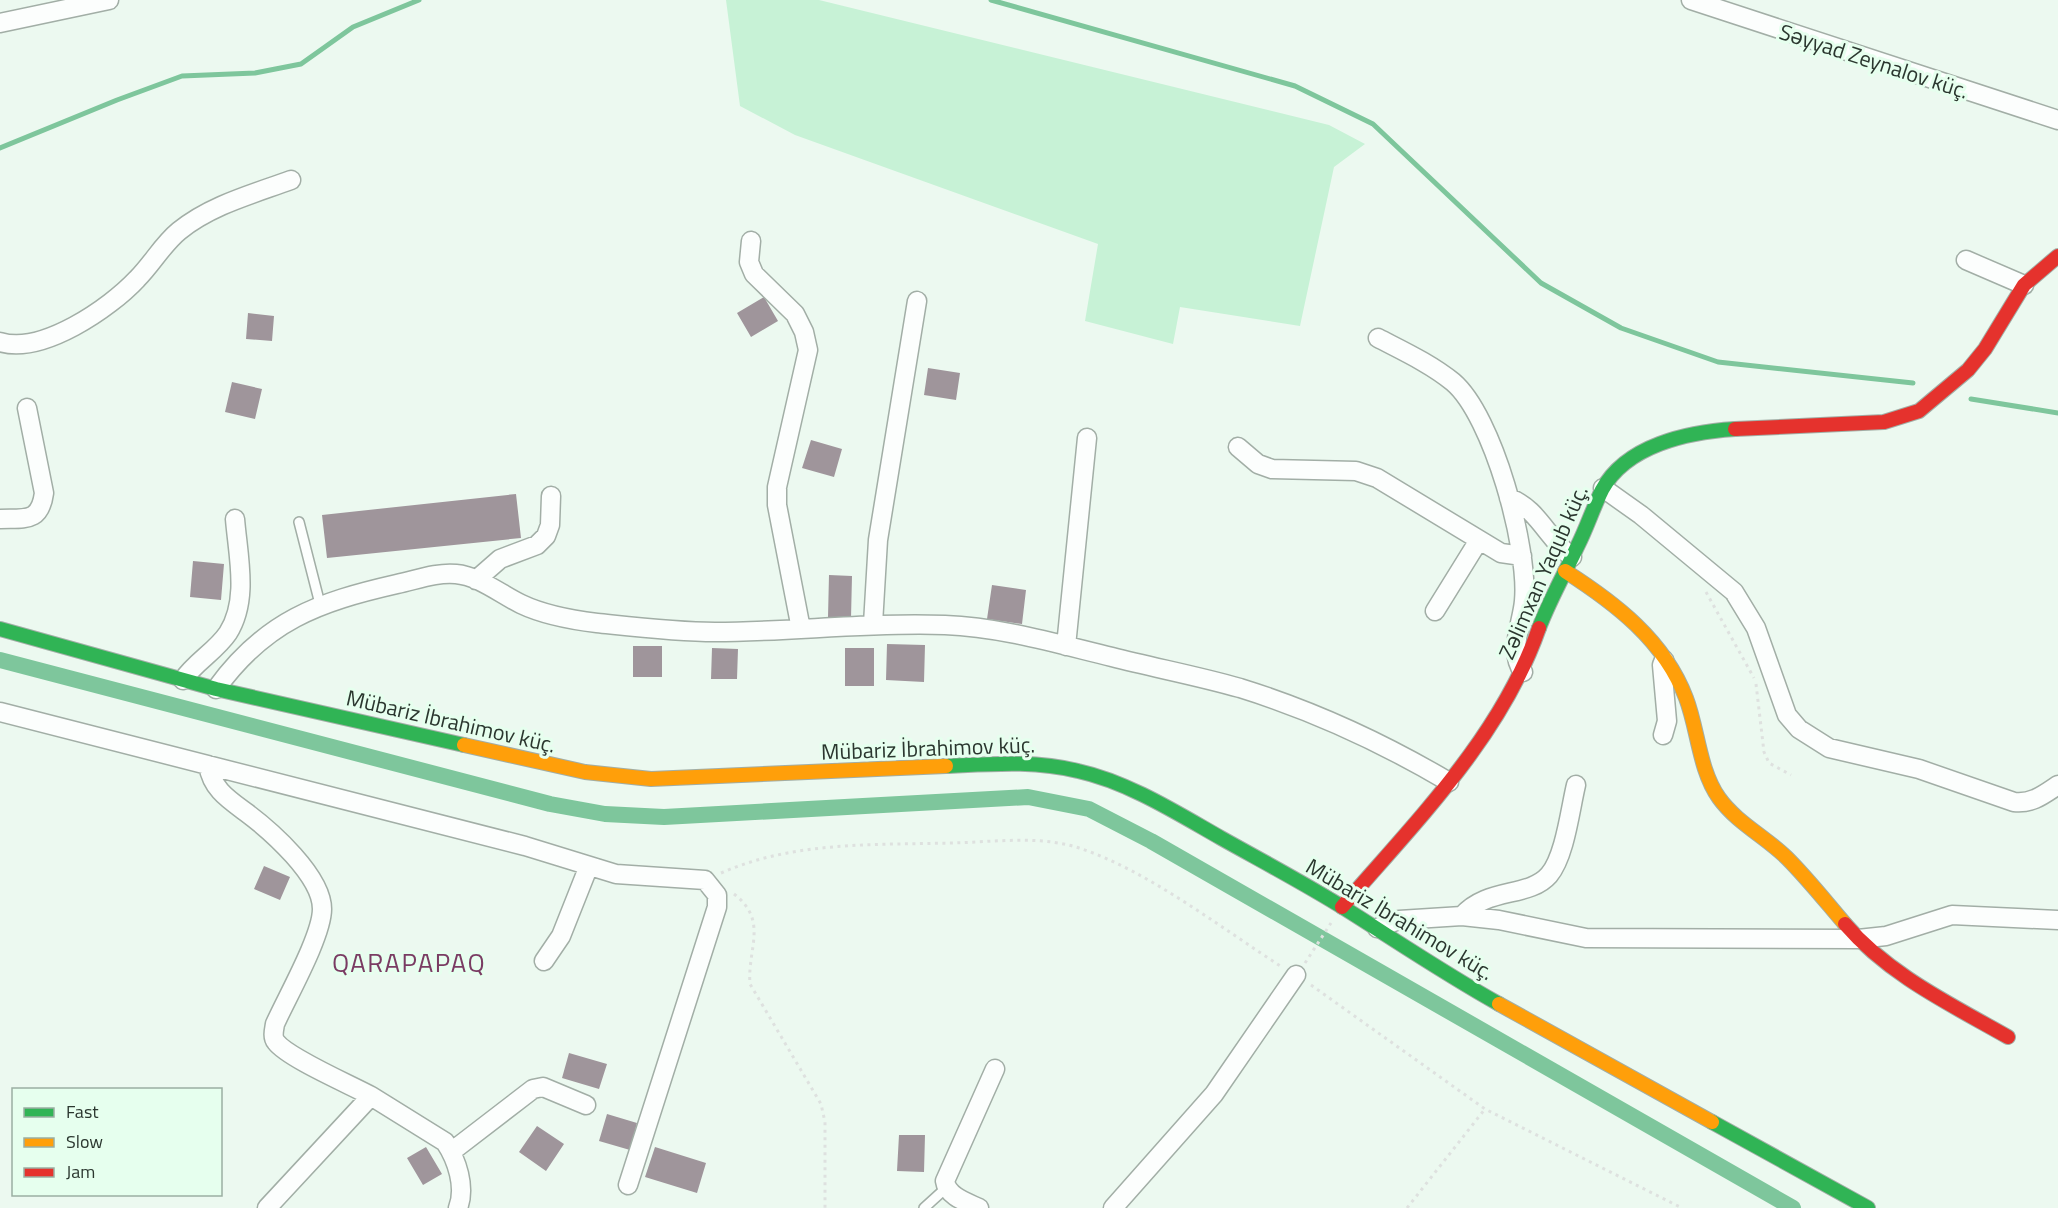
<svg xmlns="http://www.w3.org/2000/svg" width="2058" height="1208" font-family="'Titillium Web',sans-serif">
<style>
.green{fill:#c7f2d6}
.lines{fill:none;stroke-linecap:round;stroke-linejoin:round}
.stream{stroke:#7ec69c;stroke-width:5}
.canal{stroke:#7ec69c;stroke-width:16}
.building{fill:#9f959b}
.lane-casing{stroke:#a2aea6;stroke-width:12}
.street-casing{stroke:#a2aea6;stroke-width:21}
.fast-casing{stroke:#a2aea6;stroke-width:16}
.slow-casing{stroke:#a2aea6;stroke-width:16}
.jam-casing{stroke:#a2aea6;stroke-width:16}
.path{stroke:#dee1df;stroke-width:3;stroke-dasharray:3 4.5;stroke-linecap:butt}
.lane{stroke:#fcfefd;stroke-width:9}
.street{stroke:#fcfefd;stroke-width:18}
.fast{stroke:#30b455;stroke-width:14}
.slow{stroke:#ff9f0a;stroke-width:14}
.jam{stroke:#e5322d;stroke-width:14}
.labels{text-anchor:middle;stroke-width:6;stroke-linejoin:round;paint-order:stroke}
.street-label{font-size:22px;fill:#2b372f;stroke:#e6ffee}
.quarter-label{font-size:26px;letter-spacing:1.5px;fill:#7a3c63;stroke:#e6ffee}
</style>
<rect width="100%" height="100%" fill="#ecf9f0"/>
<path class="green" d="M726,0H819L1329,125L1365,144L1334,167L1300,326L1180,307L1173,344L1085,321L1098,244L795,135L740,106Z"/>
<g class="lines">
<path class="stream" d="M991,0L1295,86L1373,124L1541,283L1621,328L1718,362L1913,383
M0,148L117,100L182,76L255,73L301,64L353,27L419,0
M1971,399L2058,413"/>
<path class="canal" d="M0,660L550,804L605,814L664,817L1028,797L1089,809L1151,841L1793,1208"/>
</g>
<path class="building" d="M764,297L778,321L751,337L737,313Z
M248,313L274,316L272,341L246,339Z
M928,368L960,373L956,400L924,395Z
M232,382L262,389L255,419L225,412Z
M811,440L842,449L834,477L802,468Z
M516,494L521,538L327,558L322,515Z
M193,561L224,564L221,600L190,597Z
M829,575L852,576L851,618L828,617Z
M992,585L1026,590L1022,624L987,619Z
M887,644L925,645L924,682L886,680Z
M633,646H662V677H633Z
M712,648L738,649L737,679H711Z
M845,648H874V686H845Z
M264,866L290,877L280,900L254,889Z
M569,1053L607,1064L599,1089L562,1078Z
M607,1114L637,1123L630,1150L599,1141Z
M537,1126L564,1144L546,1171L519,1152Z
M899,1135H925L924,1172L897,1171Z
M426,1147L442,1174L423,1185L407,1158Z
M655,1147L706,1163L697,1193L645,1177Z"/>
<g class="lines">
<g class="lane-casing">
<path id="lane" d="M299,522L320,604
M924,1208L946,1188"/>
</g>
<g class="street-casing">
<path id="street" d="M1691,0L2058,120
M0,23L109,0
M751,241L749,262L754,274L795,314L804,332L808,350L777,487V505L801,629
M1966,260L2024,285
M1378,338C1403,351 1431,364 1453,382C1493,416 1529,549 1524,601C1522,624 1508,651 1523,672
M0,342C42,355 110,308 137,279C152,264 163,244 179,231C211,205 253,194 291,180
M1238,447L1258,464L1272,469L1356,471L1377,478L1501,553L1522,556
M1603,488L1641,515L1734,592L1756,628L1787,715L1799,729L1829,748L1919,769L2014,802C2032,804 2043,795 2058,785
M1509,498C1538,508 1548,540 1572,557
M0,519C25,518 40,523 44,493L27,408
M476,580L500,559L537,545L546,536L550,525L551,496
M1435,611L1479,540
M873,624L878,540L917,301
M1066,646L1087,438
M183,680C195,662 216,651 228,633C249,600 238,556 235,519
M216,689C265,621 318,602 397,584C416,580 437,572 456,574C479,576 500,594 521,604C544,615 572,620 597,623C635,627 676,632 715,632C792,632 868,622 945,625C1001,627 1058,644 1112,657C1155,668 1198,676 1240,688C1314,711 1383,743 1449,782
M0,712L525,846L616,874L705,880L717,895V907L628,1185
M1663,735L1667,721L1662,665L1664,660
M208,765C212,789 228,799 247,813C271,831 322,876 322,909C322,936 287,997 275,1024C274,1030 272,1037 276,1042C288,1058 351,1085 371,1096L267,1208
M1462,916C1487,887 1529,898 1549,875C1565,856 1570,810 1576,785
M1377,928L1399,920L1462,916L1499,920L1586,938L1858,939L1886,936L1952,915L2058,920
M544,961L561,936L588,868
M371,1096L445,1142C457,1160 466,1187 458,1208
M451,1152L533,1089L543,1087L586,1105
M979,1208C966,1202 947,1196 945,1181L995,1069
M1113,1208L1214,1094L1296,975"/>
</g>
<g class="fast-casing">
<path id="fast" d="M1539,628C1550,599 1565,573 1578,545C1587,527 1593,508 1602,490C1626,445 1688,432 1735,429
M0,629L216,689L464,745
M946,766C991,764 1034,760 1078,771C1128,782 1177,813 1221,838C1262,861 1304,883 1344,908C1395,940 1445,974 1499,1004
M1712,1122L1868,1208"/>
</g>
<g class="slow-casing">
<path id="slow" d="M1565,571C1615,603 1664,640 1686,698C1698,729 1699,770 1719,798C1737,823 1766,837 1787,858C1808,879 1826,902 1845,924
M464,745L585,772L651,779L946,766
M1499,1004L1712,1122"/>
</g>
<g class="jam-casing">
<path id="jam" d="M1735,429L1884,422L1919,411L1968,370L1985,349L2024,285L2058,256
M1342,907C1416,821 1501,737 1539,628
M1845,924C1889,975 1950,1004 2008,1037"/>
</g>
<path class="path" d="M1706,592L1754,678
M1756,684L1764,752L1769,763L1791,775
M721,873C794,841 874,845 953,843C994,842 1039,835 1079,848C1147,870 1221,928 1282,967
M734,894C769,921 747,949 750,984L821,1104L825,1122V1208
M1305,963L1331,923
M1311,985L1485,1109L1682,1208
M1407,1208L1485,1109"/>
<use href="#lane" class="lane"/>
<use href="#street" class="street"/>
<use href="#fast" class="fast"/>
<use href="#slow" class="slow"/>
<use href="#jam" class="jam"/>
</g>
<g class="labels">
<g class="street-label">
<text transform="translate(1874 61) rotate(18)" y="8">Səyyad Zeynalov küç.</text>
<text transform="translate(1543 572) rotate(-66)" y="8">Zəlimxan Yaqub küç.</text>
<text transform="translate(451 721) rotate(13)" y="8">Mübariz İbrahimov küç.</text>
<text transform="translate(928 748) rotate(-2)" y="8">Mübariz İbrahimov küç.</text>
<text transform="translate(1400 919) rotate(31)" y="8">Mübariz İbrahimov küç.</text>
</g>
<g class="quarter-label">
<text x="409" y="972">QARAPAPAQ</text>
</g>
</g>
<rect x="12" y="1088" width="210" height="108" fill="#e6ffee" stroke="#9bafa2" stroke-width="1.5"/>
<rect x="24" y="1108" width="30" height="9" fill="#30b455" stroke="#9bafa2" stroke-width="1.5"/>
<text x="66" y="1118" font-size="18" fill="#2b372f">Fast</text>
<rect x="24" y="1138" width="30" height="9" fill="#ff9f0a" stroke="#9bafa2" stroke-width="1.5"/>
<text x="66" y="1148" font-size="18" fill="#2b372f">Slow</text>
<rect x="24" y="1168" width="30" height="9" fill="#e5322d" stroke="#9bafa2" stroke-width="1.5"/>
<text x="66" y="1178" font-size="18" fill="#2b372f">Jam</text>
</svg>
